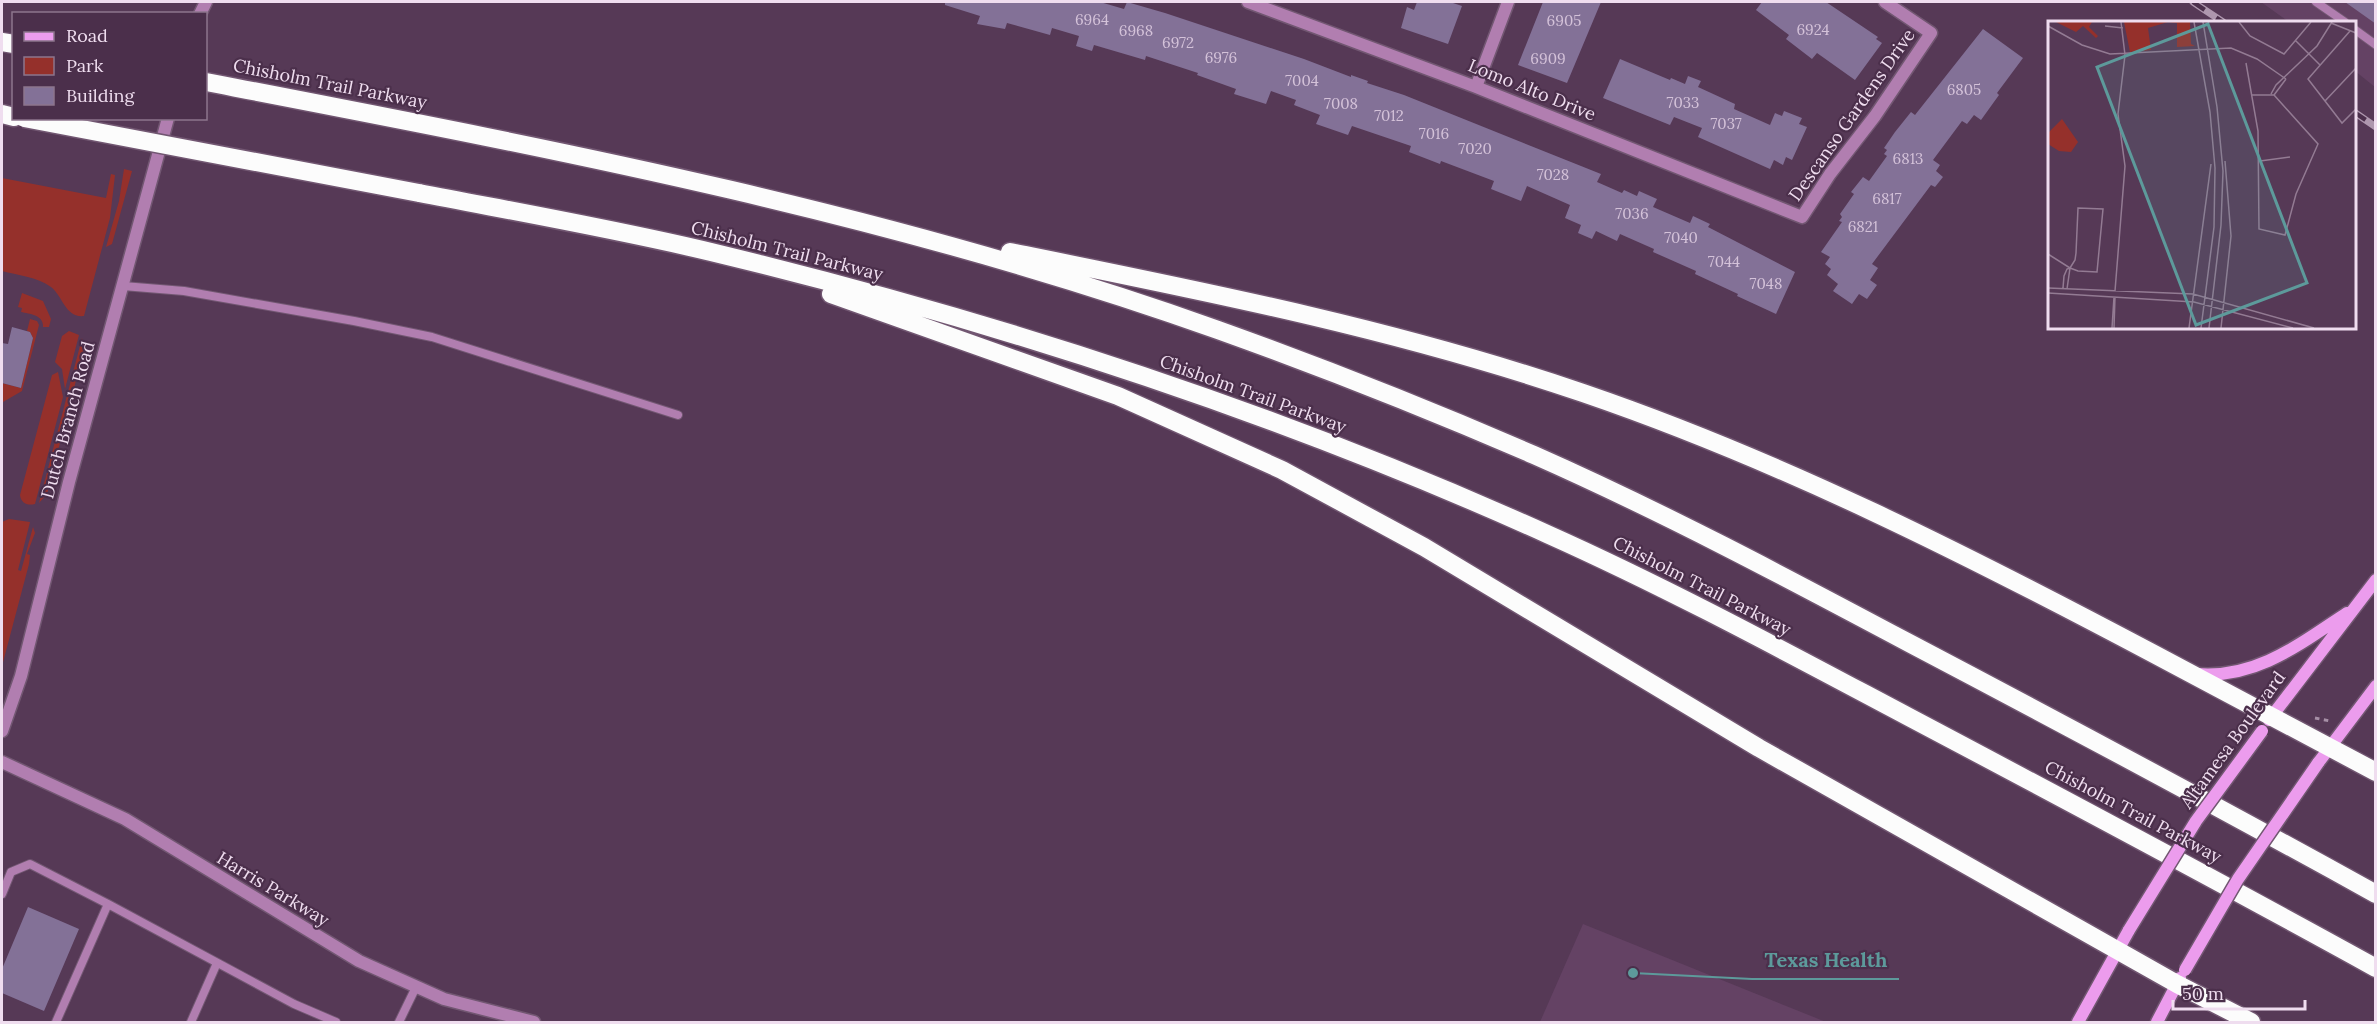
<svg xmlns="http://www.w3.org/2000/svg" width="2377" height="1024" font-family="Lora,serif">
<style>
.built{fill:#644264}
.green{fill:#95302b}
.building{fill:#837197}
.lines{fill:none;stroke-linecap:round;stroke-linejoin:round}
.service-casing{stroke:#725772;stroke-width:10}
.minor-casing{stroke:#725772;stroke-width:15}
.tertiary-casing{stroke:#725772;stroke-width:15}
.secondary-casing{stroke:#725772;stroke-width:15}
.motorway-casing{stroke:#725772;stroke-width:21}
.path{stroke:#a68fa6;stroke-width:3;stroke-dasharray:4.5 4.5;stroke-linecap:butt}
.service{stroke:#b17eb0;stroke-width:8}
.minor{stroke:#b17eb0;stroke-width:12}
.tertiary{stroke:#b17eb0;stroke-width:12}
.secondary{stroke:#ec9ced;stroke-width:12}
.motorway{stroke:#fcfcfc;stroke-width:18}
.rail-casing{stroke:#ae97ae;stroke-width:7}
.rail{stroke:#4b2f4b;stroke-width:4.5;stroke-dasharray:14;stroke-linecap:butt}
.secondary-bridge-casing{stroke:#725772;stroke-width:15;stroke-linecap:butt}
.motorway-bridge-casing{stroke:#725772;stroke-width:21;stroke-linecap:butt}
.secondary-bridge{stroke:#ec9ced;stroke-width:12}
.motorway-bridge{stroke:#fcfcfc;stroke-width:18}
.labels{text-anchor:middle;stroke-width:4.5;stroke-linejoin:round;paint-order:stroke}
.number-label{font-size:15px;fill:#d4c2d9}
.street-label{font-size:18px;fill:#efddef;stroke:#4b2f4b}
.inset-road{fill:none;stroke:#937b93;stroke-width:1.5}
.view{fill:#5d9a9b;fill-opacity:0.15;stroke:#5d9a9b;stroke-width:3}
.inset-edge{fill:none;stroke:#efddef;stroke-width:3}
.leader{fill:none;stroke:#5d9a9b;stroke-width:2}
.callout-dot{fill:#5d9a9b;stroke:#4b2f4b;stroke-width:2}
.callout-label{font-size:20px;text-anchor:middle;font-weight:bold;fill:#5d9a9b;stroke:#4b2f4b;stroke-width:4.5;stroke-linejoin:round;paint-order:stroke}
</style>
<rect width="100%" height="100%" fill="#563956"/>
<path class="built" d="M2261,2H2375V87L2355,71L2354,22H2289Z
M1583,924L1826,1022H1540Z"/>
<path class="green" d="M124,169L132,171L112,244L106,247L119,201Z
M111,174L115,175L110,218L84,316C65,318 63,296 51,287C37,277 17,275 2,271V178L106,198Z
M22,293L43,301L51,319L49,327H43C44,315 30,314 21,312L22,308L18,307Z
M30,319L37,321L39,325L22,391L3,402H2V383L21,388L33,338L30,332L27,331Z
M69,331L79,335L65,389L62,369L55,362L62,336Z
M82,338L84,349L47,494L39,503Z
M58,372L63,397L35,504C27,506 21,503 20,495L52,375Z
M9,519L30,522L18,570L21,571L33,527L35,533L27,554L30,555L29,564L2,666V522Z"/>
<path class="building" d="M945,2H1100L1124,9L1127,2L1165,13L1304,59L1351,77V75L1368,81L1367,83L1404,95L1586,168L1601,174L1597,182L1622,193L1624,190L1637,196L1639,191L1657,199L1653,207L1690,223L1693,216L1710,224L1708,227L1795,272L1776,314L1737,296L1738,294L1695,274L1696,271L1653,252L1654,249L1620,234L1617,241L1596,231L1592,239L1578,233L1581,225L1565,218L1570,205L1527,186L1521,201L1491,189L1494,181L1441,161L1440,164L1409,152L1411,146L1352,126L1348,135L1316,124L1320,115L1294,105L1296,100L1271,91L1266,104L1234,94L1236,89L1197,75L1198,73L1146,56L1145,60L1094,45L1092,51L1076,46L1079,36L1052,28L1050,35L1007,23L1005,29L977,24L980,16L945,5Z
M1417,2H1450L1462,6L1448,44L1401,28L1407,7L1414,10Z
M1543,2H1601L1567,83L1518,65Z
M1762,2H1826L1878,37L1876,39L1882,43L1855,80L1817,53L1812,59L1786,39L1789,35L1756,10Z
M2345,2H2376V24Z
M1983,29L2023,58L1997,93L1999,95L1981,120L1974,115L1967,124L1962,121L1933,160L1940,165L1936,171L1943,177L1935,187L1931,185L1872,264L1878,268L1870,280L1877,285L1867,299L1859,294L1852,304L1833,291L1838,284L1827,275L1831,269L1825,264L1830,257L1821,252L1842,222L1839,221L1842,217L1840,214L1854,194L1851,192L1863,177L1869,181L1887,156L1884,154L1887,150L1884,148L1895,132L1911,112L1915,115Z
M1620,59L1670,80L1671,78L1685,84L1688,76L1701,81L1698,87L1735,104L1734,109L1770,125L1775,113L1782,116L1784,111L1802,118L1799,124L1807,127L1792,160L1786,157L1783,165L1774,160L1770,169L1698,137L1702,128L1674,117L1670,125L1603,98Z
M12,327L30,332L33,338L21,388L2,383V343L8,344Z
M28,907L79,929L44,1011L2,993V969Z"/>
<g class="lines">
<g class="service-casing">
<path id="service" d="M2316,2L2345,22
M2354,29L2376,45
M123,286L184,291L354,321L432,337L678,415
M2,894L11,872L30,864L108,904
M56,1022L108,904L294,1004L336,1022
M191,1022L217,963
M399,1022L416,987"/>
</g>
<g class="minor-casing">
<path id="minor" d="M1248,2L1476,87L1802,217L1830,174L1875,116L1931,33L1885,2
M1476,87L1508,2"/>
</g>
<g class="tertiary-casing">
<path id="tertiary" d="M200,14L206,2
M2,731L21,676L69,482L168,118
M2,762L125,819L359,961L444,999L534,1022"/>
</g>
<g class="secondary-casing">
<path id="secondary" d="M2197,674C2256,679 2300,644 2347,613
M2269,720L2376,580
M2318,763L2376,686
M2078,1022L2129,930
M2157,1022L2180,978"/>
</g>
<g class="motorway-casing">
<path id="motorway" d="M2,42L14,44
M206,82C548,148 888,212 1218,330C1324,368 1430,410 1534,455C1663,512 1787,578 1911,644C2067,726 2222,809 2376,894
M2,114L14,117
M419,193C517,212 615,229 711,252C997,321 1279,413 1547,534C1670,589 1788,653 1907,716C2064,799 2220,882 2376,968
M1010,252C1203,291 1396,329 1583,393C1782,461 1969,556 2154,654C2228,693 2302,732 2376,772
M831,294L1118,396L1282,470L1424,547L1759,748L2177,984L2251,1022"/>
</g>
<path class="path" d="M2315,718L2330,721"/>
<use href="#service" class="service"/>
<use href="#minor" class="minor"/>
<use href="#tertiary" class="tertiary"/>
<use href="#secondary" class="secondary"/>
<use href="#motorway" class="motorway"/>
<g class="rail-casing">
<path id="rail" d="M2193,2L2223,22
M2354,112L2376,127"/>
</g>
<use href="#rail" class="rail"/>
<g class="secondary-bridge-casing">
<path id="secondary-bridge" d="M2129,930L2196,821L2262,731
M2185,970L2238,879L2318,763"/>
</g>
<g class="motorway-bridge-casing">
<path id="motorway-bridge" d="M24,118L419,193"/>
</g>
<use href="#secondary-bridge" class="secondary-bridge"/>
<use href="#motorway-bridge" class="motorway-bridge"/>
</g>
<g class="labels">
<g class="number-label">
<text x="1092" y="25">6964</text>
<text x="1564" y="26">6905</text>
<text x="1813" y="35">6924</text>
<text x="1136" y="36">6968</text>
<text x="1178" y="48">6972</text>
<text x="1221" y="63">6976</text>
<text x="1548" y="64">6909</text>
<text x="1302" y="86">7004</text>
<text x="1964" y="95">6805</text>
<text x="1683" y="108">7033</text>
<text x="1341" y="109">7008</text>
<text x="1389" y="121">7012</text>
<text x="1726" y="129">7037</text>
<text x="1434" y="139">7016</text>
<text x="1475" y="154">7020</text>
<text x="1908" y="164">6813</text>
<text x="1553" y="180">7028</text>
<text x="1887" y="204">6817</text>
<text x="1632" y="219">7036</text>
<text x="1863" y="232">6821</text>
<text x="1681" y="243">7040</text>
<text x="1724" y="267">7044</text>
<text x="1766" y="289">7048</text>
</g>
<g class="street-label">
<text transform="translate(330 84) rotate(11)" y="6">Chisholm Trail Parkway</text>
<text transform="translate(1532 90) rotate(22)" y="6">Lomo Alto Drive</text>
<text transform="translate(1852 115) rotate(-55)" y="6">Descanso Gardens Drive</text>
<text transform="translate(787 251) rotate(14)" y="6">Chisholm Trail Parkway</text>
<text transform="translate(1253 394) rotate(20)" y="6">Chisholm Trail Parkway</text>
<text transform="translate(68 420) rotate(-75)" y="6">Dutch Branch Road</text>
<text transform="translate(1702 586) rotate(27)" y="6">Chisholm Trail Parkway</text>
<text transform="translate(2233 740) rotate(-54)" y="6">Altamesa Boulevard</text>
<text transform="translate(2133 812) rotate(28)" y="6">Chisholm Trail Parkway</text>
<text transform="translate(273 889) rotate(31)" y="6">Harris Parkway</text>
</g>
</g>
<g transform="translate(2048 21)">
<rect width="308" height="308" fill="#563956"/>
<path d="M8,1H44L41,6L50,15L48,17L35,5L28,11ZM76,1H142L143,23L147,25L129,26V2L120,1L100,7L103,29L82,31ZM14,98L30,121L23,131L11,130L0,123V112Z" fill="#95302b"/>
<path class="inset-road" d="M146,1L162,91L167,147L166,206L153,307M155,1L169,86L175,150L173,204L161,307M191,1L202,15L236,33L263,1M283,2L308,12M0,5L34,24L62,33L183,27L209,38L238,58M57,5L75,7M302,10L260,58L294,102L308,88M248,20L272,44M198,42L210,110L211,208L237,214L248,173L270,123L226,74H204M223,73L228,64L269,25L284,1M226,74L238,58M277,80L308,47M212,140L242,136M0,233L22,247L30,250L49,251L55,188L30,187L28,232L27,239L22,247L19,248L16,255L15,267M0,267L145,273L266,307M19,268L22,247M67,270L77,145L70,93L77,34L73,1M0,272L146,281L245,307M64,307L66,276M66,307L67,276M141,307L163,143M173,307L183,215L177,140"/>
<path class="view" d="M160,3L259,262L148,304L49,46Z"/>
<rect width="308" height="308" class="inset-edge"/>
</g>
<path class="leader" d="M1633 973L1752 979H1899"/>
<circle class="callout-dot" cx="1633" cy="973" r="6"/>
<g class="callout-label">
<text x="1826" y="967">Texas Health</text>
</g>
<rect width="2377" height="1024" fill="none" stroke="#efddef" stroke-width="6"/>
<rect x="12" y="12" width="195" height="108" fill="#4b2f4b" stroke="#8d758d" stroke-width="1.5"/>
<rect x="24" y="32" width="30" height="9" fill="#ec9ced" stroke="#8d758d" stroke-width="1.5"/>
<text x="66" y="42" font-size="18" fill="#efddef">Road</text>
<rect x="24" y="57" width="30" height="18" fill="#95302b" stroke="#8d758d" stroke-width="1.5"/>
<text x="66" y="72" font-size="18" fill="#efddef">Park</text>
<rect x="24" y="87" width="30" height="18" fill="#837197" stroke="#8d758d" stroke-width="1.5"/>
<text x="66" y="102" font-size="18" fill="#efddef">Building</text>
<path d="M2173 1000v9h132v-9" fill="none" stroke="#efddef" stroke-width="3"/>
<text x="2182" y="1000" font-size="18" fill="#efddef" stroke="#4b2f4b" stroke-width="4.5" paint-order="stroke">50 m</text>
</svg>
